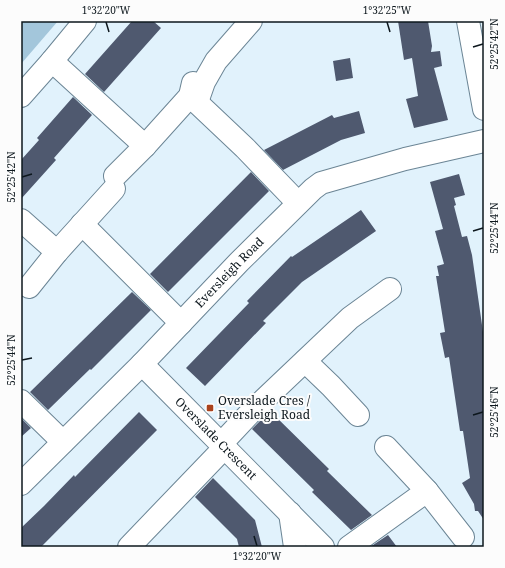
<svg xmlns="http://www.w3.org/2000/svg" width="505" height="568" font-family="'Noto Serif',serif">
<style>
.green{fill:#a3c6db}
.building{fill:#4f596f}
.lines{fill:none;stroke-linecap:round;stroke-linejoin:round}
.minor-casing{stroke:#6b8595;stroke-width:24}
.minor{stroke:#fff;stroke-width:22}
.ticks{fill:none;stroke:#0d171d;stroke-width:1.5}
.poi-dot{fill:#aa431e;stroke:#fcfcfc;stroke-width:1.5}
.labels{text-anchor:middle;stroke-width:4;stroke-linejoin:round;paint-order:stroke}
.street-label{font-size:12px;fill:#0d171d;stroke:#fcfcfc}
.poi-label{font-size:12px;fill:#0d171d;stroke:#fcfcfc;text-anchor:start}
.neatline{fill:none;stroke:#0d171d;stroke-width:1.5}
.ticks-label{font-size:10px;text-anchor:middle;fill:#0d171d}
</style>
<rect width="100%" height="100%" fill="#e1f2fc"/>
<path class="green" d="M21,21H58L21,64Z"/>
<path class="building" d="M132,21H153L161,28L104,92L85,74Z
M398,21H428L432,46L431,52L440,51L442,66L434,68L448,120L414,128L406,99L418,96L412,58L404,60Z
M350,58L353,78L336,81L333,61Z
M73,97L92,115L54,158L56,160L21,199V160L39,140L37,138Z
M359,111L365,133L341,140L283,170L264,150L332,115L334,118Z
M251,172L269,191L168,292L150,274Z
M459,174L465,195L454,198L456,205L454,206L462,237L467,236L472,255L484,339V520L478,511H475L474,504L462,483L470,478L463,431H460L449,357L445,358L440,333L445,332L436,276H439L437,266L444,264L435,231L443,229L430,182Z
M361,210L376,231L302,282L263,321L266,323L205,386L186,368L249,303L247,301L291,256L292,257Z
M132,292L151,310L91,370L90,369L48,410L30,392Z
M270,411L329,469L327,471L372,515L351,530L312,492L314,490L252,429Z
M139,412L157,430L41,547H21V528L44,506L74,475L75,477Z
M21,418L31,428L21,437Z
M213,478L255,520L262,547H239L237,539L195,497Z
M388,535L397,547H370Z"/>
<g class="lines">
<g class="minor-casing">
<g id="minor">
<path d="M468,21L484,109"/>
<path d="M52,61L145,146L115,176"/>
<path d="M21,96L52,61L85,21"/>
<path d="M190,96L245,148L298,203"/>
<path d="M197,102L204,82L216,61L251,21"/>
<path d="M145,146L190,96L193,83"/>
<path d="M21,220L57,252"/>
<path d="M82,224L181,323"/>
<path d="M29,287L57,252L114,189"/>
<path d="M305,361L331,386L358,415"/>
<path id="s1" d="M142,364L323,547"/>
<path d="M21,401L63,442"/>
<path d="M221,444L251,412L350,318L390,289"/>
<path d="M386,447L427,491"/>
<path id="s2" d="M21,484L142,364L239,262L313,189L321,183L405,159L484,141"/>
<path d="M290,513L295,547"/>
<path d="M129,547L225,447"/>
<path d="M349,547L427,491L463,537"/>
</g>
</g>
<use href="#minor" class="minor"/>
</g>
<path class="ticks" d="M106,22L109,32M387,22L390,32M473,47L483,44M22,177L32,174M473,231L483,228M22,360L32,358M473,415L483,412M254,536L257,546"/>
<rect class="poi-dot" x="206" y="404" width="8" height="8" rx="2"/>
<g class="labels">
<g class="street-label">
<text dy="4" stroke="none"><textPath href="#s2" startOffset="297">Eversleigh Road</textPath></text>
<text dy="4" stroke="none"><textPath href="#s1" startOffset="105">Overslade Crescent</textPath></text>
</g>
<g class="poi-label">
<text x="218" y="405">Overslade Cres /<tspan x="218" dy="14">Eversleigh Road</tspan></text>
</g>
</g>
<rect width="505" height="568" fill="none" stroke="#fcfcfc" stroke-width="44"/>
<rect x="22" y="22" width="461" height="524" class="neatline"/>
<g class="ticks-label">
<text x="106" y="14">1°32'20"W</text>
<text x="387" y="14">1°32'25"W</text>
<text transform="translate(494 44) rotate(-90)" y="4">52°25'42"N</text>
<text transform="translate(11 177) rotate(-90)" y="4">52°25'42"N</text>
<text transform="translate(494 228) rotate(-90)" y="4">52°25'44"N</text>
<text transform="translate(11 360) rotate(-90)" y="4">52°25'44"N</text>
<text transform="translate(494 412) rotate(-90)" y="4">52°25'46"N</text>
<text x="257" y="560">1°32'20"W</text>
</g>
</svg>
